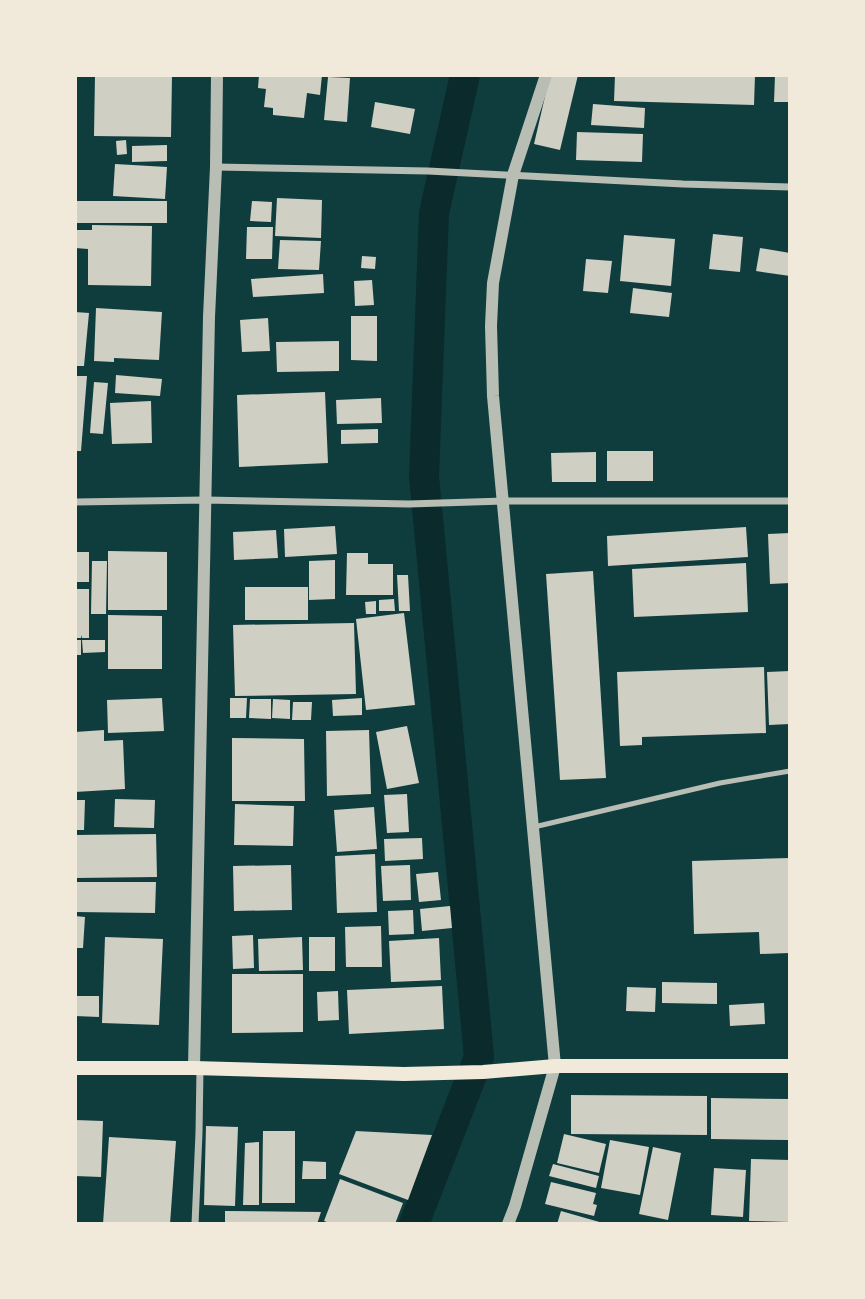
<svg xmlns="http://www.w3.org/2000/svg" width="865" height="1299" font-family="'Golos Text',sans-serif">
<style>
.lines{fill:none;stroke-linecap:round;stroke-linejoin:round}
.canal{stroke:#0a2a2b;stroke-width:30}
.building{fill:#cfcfc3}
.service{stroke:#b8beb3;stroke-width:5}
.minor{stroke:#b8beb3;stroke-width:7}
.tertiary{stroke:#b8beb3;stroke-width:12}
.secondary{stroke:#f1e9da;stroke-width:14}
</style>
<rect width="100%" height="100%" fill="#0f3d3e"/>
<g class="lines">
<path class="canal" d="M414,1224L479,1057L424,476L434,213L465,75"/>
</g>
<path class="building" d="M95,75H172L171,137L94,136Z
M259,75H322L320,95L307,93L304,118L273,115V108L264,107L266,89L258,88Z
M550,75H578L560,150L534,144Z
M615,75H755L754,105L614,101Z
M775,75H790V102H774Z
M328,77L350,78L347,122L324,120Z
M375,102L415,109L410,134L371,127Z
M593,104L645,108L644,128L591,125Z
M577,132L643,134L642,162L576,160Z
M126,140L127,154L117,155L116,141Z
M167,145V161L132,162V146Z
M115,164L167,167L165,199L113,196Z
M277,198L322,200L321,238L275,236Z
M75,201H167V223H75Z
M252,201L272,202L271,222L250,221Z
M92,225L152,226L151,286L88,285V249L75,248V230H92Z
M247,227H273L272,259H246Z
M713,234L743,237L740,272L709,269Z
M624,235L675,239L671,286L620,281Z
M280,240L321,241L319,270L278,269Z
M760,248L790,253V276L756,271Z
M362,256L376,257L375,269L361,268Z
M586,259L612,261L608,293L583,291Z
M323,274L324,293L253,297L251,279Z
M372,280L374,305L355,306L354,281Z
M633,288L672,293L669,317L630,313Z
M96,308L162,312L159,360L114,358V362L94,361Z
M75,312L89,313L84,366H75Z
M351,316H377V361L351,360Z
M268,318L270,351L242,352L240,320Z
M339,341V371L277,372L276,342Z
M116,375L162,379L160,396L115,393Z
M75,376H87L81,451H75Z
M94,382L108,383L103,434L90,433Z
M325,392L328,463L239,467L237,395Z
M381,398L382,423L337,424L336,400Z
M151,401L152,443L112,444L110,403Z
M378,429V443L341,444V430Z
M607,451H653V481H607Z
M596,452V482H552L551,453Z
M335,526L337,554L285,557L284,529Z
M746,527L748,557L608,566L607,536Z
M276,530L278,558L234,560L233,532Z
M790,533V583L770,584L768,534Z
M108,551L167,552V610H108Z
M75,552H89V582H75Z
M347,553H368V564H393V595H346Z
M335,560V599L309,600V561Z
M92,561H107L106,614H91Z
M746,563L748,612L634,617L632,569Z
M593,571L606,778L560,780L546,574Z
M397,575H408L410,611H399Z
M245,587H308V620H245Z
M75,589H89V638H82V635L81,638H75Z
M394,599L395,611H379V600Z
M376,601V614H366L365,602Z
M404,613L415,705L366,710L356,619Z
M108,615L162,616V669H108Z
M354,623L356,694L235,696L233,625Z
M75,640H81V655H75Z
M82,640H105V652L83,653Z
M764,667L766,733L642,737V745L620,746L617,672Z
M790,671V724L769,725L767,672Z
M162,698L164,731L108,733L107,700Z
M230,698H247L246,718H230Z
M362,698V715L333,716L332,700Z
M250,699H271V719L249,718Z
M273,699L290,700V719L272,718Z
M293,702H312L311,720H292Z
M407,726L419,783L387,789L376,732Z
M104,730V741L123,740L125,789L75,792V732Z
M369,730L371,794L327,796L326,731Z
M232,738L304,739L305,801H232Z
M407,794L409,832L387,833L384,795Z
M115,799L155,800L154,828L114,827Z
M75,800H85L84,830H75Z
M235,804L294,806L293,846L234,845Z
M374,807L377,849L337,852L334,810Z
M156,834L157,877L75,878V835Z
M422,838L423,859L385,861L384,839Z
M375,854L377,912L337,913L335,856Z
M790,858V953L760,954L759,932L694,934L692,861Z
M291,865L292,910L234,911L233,866Z
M410,865L411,900L383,901L381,866Z
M438,872L441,900L419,902L416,874Z
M75,882H156L155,913L75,912Z
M450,906L452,928L422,931L420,909Z
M413,910L414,934L389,935L388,911Z
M75,916L85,917L83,948H75Z
M381,926L382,967H346L345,927Z
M253,935L254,968L233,969L232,936Z
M105,937L163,939L159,1025L102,1023Z
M302,937L303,970L259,971L258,939Z
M309,937H335V971H309Z
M439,938L441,980L391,982L389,941Z
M232,974H303V1032L232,1033Z
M662,982L717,983V1004L662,1003Z
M442,986L444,1029L349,1034L347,990Z
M627,987L656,988L655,1012L626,1011Z
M338,991L339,1020L318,1021L317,992Z
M76,996H99V1017L75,1016Z
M764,1003L765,1024L730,1026L729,1005Z
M571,1095L707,1096V1135L571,1134Z
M711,1098L790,1099V1140L711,1139Z
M75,1120L103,1121L101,1177L75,1176Z
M206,1126L238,1127L235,1206L204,1205Z
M263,1131H295V1203H262Z
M356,1131L432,1135L408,1200L339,1174Z
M564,1134L606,1144L599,1173L557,1163Z
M109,1137L176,1141L170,1224H103Z
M610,1140L649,1147L640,1195L601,1188Z
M259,1142V1205H243L245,1143Z
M653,1147L681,1153L668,1220L639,1214Z
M751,1159L790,1160V1222L749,1221Z
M303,1161L326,1162V1179H302Z
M553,1164L599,1176L596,1188L549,1176Z
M714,1168L746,1170L743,1217L711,1215Z
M340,1179L403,1203L395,1224H333L324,1221Z
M551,1182L596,1193L593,1204L597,1205L594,1216L545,1204Z
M225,1211L321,1212L317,1224H225Z
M561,1211L603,1223V1224H557Z"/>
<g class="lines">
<path class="service" d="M534,827L720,783L790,771"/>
<path class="minor" d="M216,167L428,171L683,184L790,187
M75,502L205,500L409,504L504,501H790
M195,1224L199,1133L200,1069"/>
<path class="tertiary" d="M194,1068L209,317L216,167L217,75
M508,1224L515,1206L555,1066L493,396L491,326L493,283L513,175L546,75"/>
<path class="secondary" d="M75,1068H194L404,1074L483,1072L555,1066H790"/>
</g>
<rect width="865" height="1299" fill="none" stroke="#f1e9da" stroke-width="154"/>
</svg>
